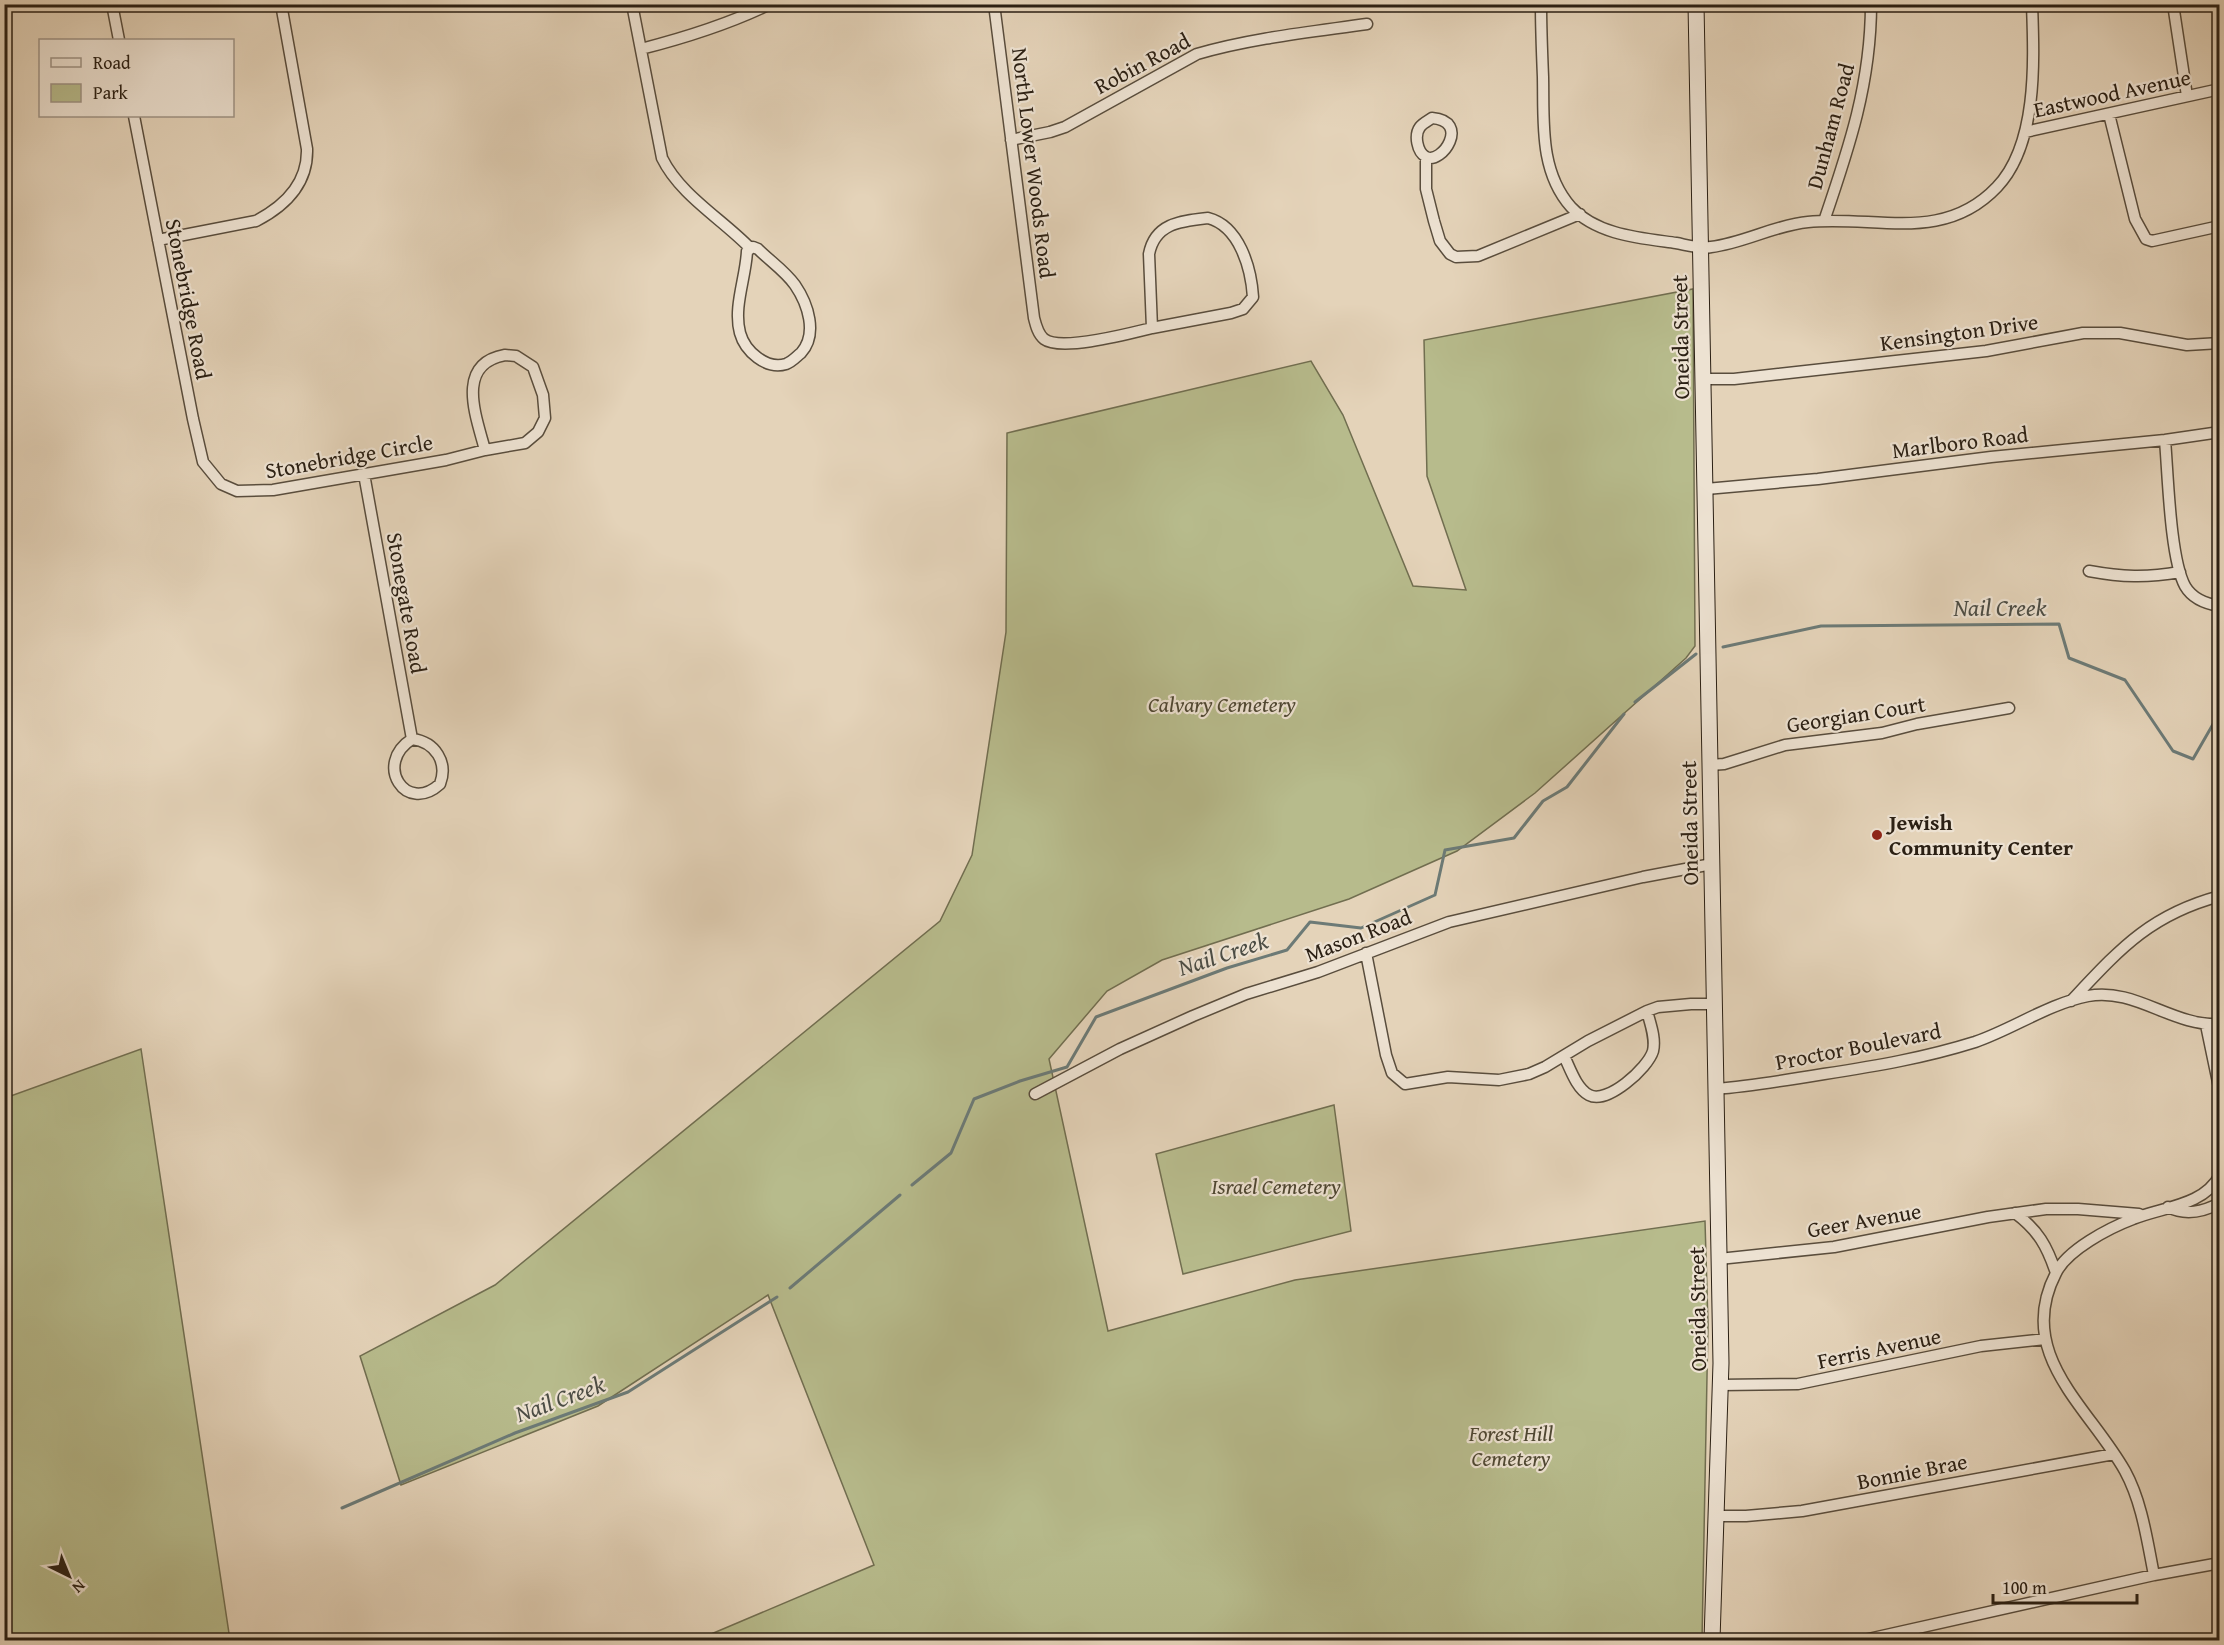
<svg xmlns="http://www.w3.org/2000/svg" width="2224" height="1645" font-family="'Gentium Book Plus',serif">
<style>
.green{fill:#b7bb8c;stroke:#716e50;stroke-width:1.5}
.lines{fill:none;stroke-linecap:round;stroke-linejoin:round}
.stream{stroke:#6c7a76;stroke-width:3}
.street-casing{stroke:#594d3d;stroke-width:13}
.secondary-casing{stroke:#2b2014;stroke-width:17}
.street{stroke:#ede2d2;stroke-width:10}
.secondary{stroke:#ede2d2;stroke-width:15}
.poi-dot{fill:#8f2418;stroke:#ede2d2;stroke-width:2}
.labels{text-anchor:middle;stroke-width:4.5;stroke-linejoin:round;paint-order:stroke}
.street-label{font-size:22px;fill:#2b2014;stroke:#ede2d2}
.park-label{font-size:22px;font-style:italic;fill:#4e4732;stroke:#ede2d2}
.poi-label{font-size:22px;font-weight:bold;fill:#2b2014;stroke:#ede2d2;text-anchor:start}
.water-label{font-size:24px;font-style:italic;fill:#4c4d45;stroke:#ede2d2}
</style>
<rect width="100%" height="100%" fill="#e4d3b9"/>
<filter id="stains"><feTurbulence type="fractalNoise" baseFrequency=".00333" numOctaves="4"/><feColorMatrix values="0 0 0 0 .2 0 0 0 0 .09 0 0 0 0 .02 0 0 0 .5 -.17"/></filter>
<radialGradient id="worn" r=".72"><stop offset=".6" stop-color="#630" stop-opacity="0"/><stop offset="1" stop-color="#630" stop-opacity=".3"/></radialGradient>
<path class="green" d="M1693,289L1695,646L1686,658L1535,793L1457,851L1349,899L1162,960L1107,991L1049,1059L1108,1331L1295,1280L1705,1221L1708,1324L1702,1640H697L874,1565L768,1295L598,1406L401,1485L360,1356L495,1285L940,921L972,855L1006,632L1007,433L1311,361L1343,415L1413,586L1466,590L1427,476L1424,340Z
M141,1049L230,1640H5V1081L8,1097Z
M1334,1105L1351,1231L1183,1274L1156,1154Z"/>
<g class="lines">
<path class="stream" d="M1723,647L1821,626L2059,624L2069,658L2125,680L2173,751L2193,759L2220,712
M1635,702L1696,654
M912,1185L951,1153L974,1099L1020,1081L1067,1067L1096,1017L1227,968L1287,950L1310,922L1361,928L1435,895L1445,850L1514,838L1543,801L1567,787L1624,714
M790,1288L900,1195
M342,1508L515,1433L628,1392L777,1297"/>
<g class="street-casing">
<path id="street" d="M112,4L119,40
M632,4L662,158C680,195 722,219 750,248
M994,4L1034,318C1036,326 1038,334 1044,339C1061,352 1131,333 1152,328
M1541,4C1541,29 1542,53 1543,77C1544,121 1539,171 1571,207C1597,235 1640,238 1676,243C1687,245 1700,249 1711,247C1744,243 1775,225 1808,222C1875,215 1943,244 1997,187C2038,144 2034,60 2032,4
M2173,4L2187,96
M641,49C684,38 729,24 770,4
M2109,114L2135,219L2146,239L2152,241L2220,226
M134,116L193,419L203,462L221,484L237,491L273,490L446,460L485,450
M1432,118C1471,121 1442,165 1426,157C1417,152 1414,135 1420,127C1423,123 1428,121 1432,118Z
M2025,132L2220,89
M1011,140L1050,132L1065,127L1197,54C1252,38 1311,32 1367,24
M1426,157V189L1434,221L1440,241L1450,254L1456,257L1478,256L1580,214
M1208,218C1239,226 1251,267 1253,297L1243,309L1231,313L1152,328L1149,254C1155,223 1181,221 1208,218Z
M1824,221C1849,148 1871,83 1871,4
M158,240L256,221C285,206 308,184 307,149L281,4
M753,247L758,249C770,261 785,271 795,285C808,304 818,334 801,353C796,357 792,362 786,364C766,370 745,351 740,333C733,307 746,277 747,251Z
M505,355L516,356L533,367L543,395L545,418L538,432L525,443L485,450C476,416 455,364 505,355Z
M1703,379H1734L1986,351L2083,333H2120L2187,345L2220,343
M2165,440C2168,474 2170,558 2185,586C2192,598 2206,604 2220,606
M364,474L412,739
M1706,489L1818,479L1991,457L2165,440L2220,432
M2089,571C2122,577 2146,578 2180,572
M412,739C436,742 448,763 440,784C406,815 373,764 412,739Z
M1710,765L1724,764L1785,745L1882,733L1917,724L2009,708
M1366,953L1386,1055L1392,1073L1405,1084L1448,1077L1499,1080L1529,1074L1545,1067L1588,1041L1647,1011L1658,1007L1691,1004H1714
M2071,1001C2119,950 2149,915 2220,896
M2206,1025L2220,1092
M1564,1056C1570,1068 1576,1088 1589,1095C1607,1105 1648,1068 1653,1051C1656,1038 1650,1023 1647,1011
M1716,1089C1752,1086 1788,1080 1824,1074C1876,1066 1924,1058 1975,1042C2013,1029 2048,1004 2088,996C2135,987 2173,1027 2220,1024
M1035,1094L1120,1049L1193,1016L1246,994L1318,972L1449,922L1643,877L1712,864
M2168,1207C2186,1216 2203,1212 2220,1203
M2015,1213C2038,1230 2047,1246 2056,1273
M1719,1259L1834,1247L1988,1217L2046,1209H2078L2139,1214
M1720,1385L1798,1384L1981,1346L2045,1339
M1716,1516H1746L1802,1511L2114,1454
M2154,1575C2147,1540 2142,1502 2125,1471C2089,1407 2014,1354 2056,1273C2067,1250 2109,1228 2133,1219C2162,1207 2204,1206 2220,1175
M1864,1640L2154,1575L2220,1563"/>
</g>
<g class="secondary-casing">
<path id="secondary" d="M1696,4L1721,1363L1712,1640"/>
</g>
<use href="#street" class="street"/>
<use href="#secondary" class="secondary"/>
</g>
<circle class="poi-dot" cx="1877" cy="835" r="6"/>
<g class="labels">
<g class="street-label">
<text transform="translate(1142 63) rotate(-28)" y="8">Robin Road</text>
<text transform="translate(2112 93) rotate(-12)" y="8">Eastwood Avenue</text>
<text transform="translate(1830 126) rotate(-75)" y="8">Dunham Road</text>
<text transform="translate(1034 163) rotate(83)" y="8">North Lower Woods Road</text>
<text transform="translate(189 299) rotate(79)" y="8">Stonebridge Road</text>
<text transform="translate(1959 332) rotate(-8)" y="8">Kensington Drive</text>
<text transform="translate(1680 337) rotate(-91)" y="8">Oneida Street</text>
<text transform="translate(1960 442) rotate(-7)" y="8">Marlboro Road</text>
<text transform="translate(349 456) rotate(-10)" y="8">Stonebridge Circle</text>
<text transform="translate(407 603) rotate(80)" y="8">Stonegate Road</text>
<text transform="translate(1856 714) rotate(-9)" y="8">Georgian Court</text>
<text transform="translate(1689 823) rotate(-91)" y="8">Oneida Street</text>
<text transform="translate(1358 935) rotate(-21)" y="8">Mason Road</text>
<text transform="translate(1858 1046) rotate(-11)" y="8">Proctor Boulevard</text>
<text transform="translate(1864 1220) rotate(-10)" y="8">Geer Avenue</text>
<text transform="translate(1697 1309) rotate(-91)" y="8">Oneida Street</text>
<text transform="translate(1879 1348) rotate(-12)" y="8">Ferris Avenue</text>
<text transform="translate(1912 1471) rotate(-11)" y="8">Bonnie Brae</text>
</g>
<g class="park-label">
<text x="1222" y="712">Calvary Cemetery</text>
<text x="1276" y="1194">Israel Cemetery</text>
<text x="1511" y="1441">Forest Hill<tspan x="1511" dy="25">Cemetery</tspan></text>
</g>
<g class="poi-label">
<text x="1889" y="830">Jewish<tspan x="1889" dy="25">Community Center</tspan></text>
</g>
<g class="water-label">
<text x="2000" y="616">Nail Creek</text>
<text transform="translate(1223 954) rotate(-18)" y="8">Nail Creek</text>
<text transform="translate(560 1399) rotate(-20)" y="8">Nail Creek</text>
</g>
</g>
<rect width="2224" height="1645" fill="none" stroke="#e4d3b9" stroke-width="24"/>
<rect x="6" y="6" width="2212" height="1633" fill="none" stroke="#2b2014" stroke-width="3"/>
<rect x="12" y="12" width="2200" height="1621" fill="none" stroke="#2b2014" stroke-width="1.5"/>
<rect x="39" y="39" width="195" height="78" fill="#ede2d2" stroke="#9f9486" stroke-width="1.5"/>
<rect x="51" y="58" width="30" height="9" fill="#ede2d2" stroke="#9f9486" stroke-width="1.5"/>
<text x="93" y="69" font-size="18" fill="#2b2014">Road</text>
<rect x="51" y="84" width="30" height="18" fill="#b7bb8c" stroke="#9f9486" stroke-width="1.5"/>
<text x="93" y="99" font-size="18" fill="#2b2014">Park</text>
<g transform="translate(69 1576) rotate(137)" stroke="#ede2d2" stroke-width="4.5" paint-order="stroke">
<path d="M0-4.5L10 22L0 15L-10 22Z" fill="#2b2014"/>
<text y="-9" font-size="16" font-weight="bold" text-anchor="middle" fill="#2b2014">N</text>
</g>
<path d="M1993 1594v9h144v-9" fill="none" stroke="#2b2014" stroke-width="3"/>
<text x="2002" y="1594" font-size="18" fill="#2b2014" stroke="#ede2d2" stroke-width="4.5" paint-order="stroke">100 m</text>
<rect width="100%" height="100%" filter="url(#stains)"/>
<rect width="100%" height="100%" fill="url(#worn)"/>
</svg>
